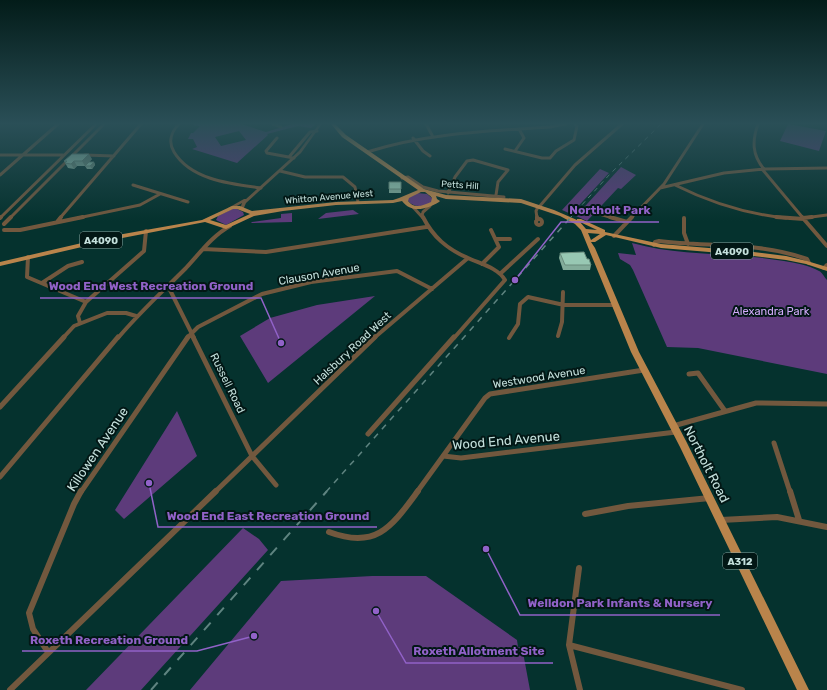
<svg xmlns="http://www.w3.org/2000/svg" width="827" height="690" font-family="Rubik,sans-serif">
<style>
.green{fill:#5d3b7b;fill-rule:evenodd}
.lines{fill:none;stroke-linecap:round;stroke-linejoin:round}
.minor-far3{stroke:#72583e;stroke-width:3}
.minor-far2{stroke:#72583e;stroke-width:4}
.minor-far1{stroke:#72583e;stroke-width:5}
.minor{stroke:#72583e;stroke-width:6}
.tertiary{fill:#72583e;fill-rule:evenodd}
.primary{fill:#b9844b;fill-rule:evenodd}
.rail-far2{stroke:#5f8480;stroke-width:1;stroke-dasharray:4.5 4.5;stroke-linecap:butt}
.rail-far1{stroke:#5f8480;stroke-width:1.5;stroke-dasharray:6 6;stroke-linecap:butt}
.rail{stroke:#5f8480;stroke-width:2;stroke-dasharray:10 10;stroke-linecap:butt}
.wall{fill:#83ac9a}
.shaded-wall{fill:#6a8c7d}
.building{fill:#98c8b3;stroke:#6a8c7d}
.labels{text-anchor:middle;stroke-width:4;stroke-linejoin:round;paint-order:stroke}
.far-street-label{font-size:9px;fill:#c4e0dc;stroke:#021715}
.shield{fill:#021715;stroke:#8aa4a0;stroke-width:1}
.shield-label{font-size:10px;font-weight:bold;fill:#c4e0dc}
.street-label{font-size:11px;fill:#c4e0dc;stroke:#021715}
.park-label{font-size:11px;fill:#d2aafa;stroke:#021715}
.near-street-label{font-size:13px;fill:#c4e0dc;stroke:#021715}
.leader{fill:none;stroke:#9162c8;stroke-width:1.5}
.callout-dot{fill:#9162c8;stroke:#021715;stroke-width:1.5}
.callout-label{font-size:12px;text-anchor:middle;font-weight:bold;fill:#9162c8;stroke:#021715;stroke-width:4;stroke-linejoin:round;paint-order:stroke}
</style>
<rect width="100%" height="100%" fill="#05322e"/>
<path class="green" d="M194,124H241L266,132L292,124H316L311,128L298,126L267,134L268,135L237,163L192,149L197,147L193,139H188L191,133H193L200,126L192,125ZM239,131L246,140L221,146L215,137Z
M788,124L826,131L819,151L780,141Z
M621,167L636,175L621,189L618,188L587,221L576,216Z
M600,169L609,173L571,214L562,210Z
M417,193L427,194L432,198V202C424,207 414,208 408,201V197Z
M232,209H237L243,212L244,215L226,225L216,220L218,216Z
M353,210L359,214L318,219L326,213Z
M292,213V222L251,223L252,222L281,218V214Z
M632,243C682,257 733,252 784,261C795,263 809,265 819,271C822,272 824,277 827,280V374L698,348L667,347L633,270L630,265L620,259L618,253L636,255Z
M375,296L268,383L240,336L270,318L317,305Z
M177,411L197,456L124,519L115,510Z
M243,528L259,539L268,550L141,690H86Z
M372,576H426L517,640L518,647H522L530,690H190L281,581Z"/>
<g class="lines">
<path class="minor-far3" d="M179,124C171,132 168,142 174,152C191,180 231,184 261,188
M273,124L281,127
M426,124L432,135
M758,124C752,141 752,155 764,169
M277,138L266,151L267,153L294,158
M413,138L423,151L430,156
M505,149L542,158H550L556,151L574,140L577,126L575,124
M515,151L524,138L519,129
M367,152C427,133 488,131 550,127L565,124
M0,155H63
M85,155L114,156
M289,157L310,132L317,131
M762,169L803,218
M280,171L305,177H343L355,187L358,202
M0,175L58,124
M402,178L408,177L423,187L438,191L504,197
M133,185L188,202
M675,185C711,203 746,214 786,218
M660,188L724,173L765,169L827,168
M448,193L455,177L467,161L473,160L508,170L498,182L496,195
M413,207L423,218
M539,207L575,165L622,124
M596,213L613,218
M422,216L423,212L430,206
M0,218L96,124
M10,218L104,124
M60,218L141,124
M78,218L140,205L160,194
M537,218L536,211L538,207
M631,218L664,184L703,124
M804,218L827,215"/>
<path class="minor-far2" d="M423,217C433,237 447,249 468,258C481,264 498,268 505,280L454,338
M537,217V220
M610,217L627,222
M776,217L804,219
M802,217L827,246
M0,218L1,217
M684,218V233L688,244
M803,218L812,217
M536 222a3 3 0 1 1 6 0a3 3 0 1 1-6 0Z
M57,222L61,217
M4,224L11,217
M4,230H20L83,217
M614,236L632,217
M496,239H510
M654,245L655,242L659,241C709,247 759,242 807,259L809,263
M203,249L266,252L426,227
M28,257L27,277L86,302
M482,264L499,247L491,230
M824,268L827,265
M501,273L538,239
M42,283L68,266L82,262
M166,287L169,288L194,338
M80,323L78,316L86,302L144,251L146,231
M558,336L562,322L563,292
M63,338L74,326L107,313H126L136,316
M118,338C139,313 163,291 186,268C200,253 212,236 230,226
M187,338L198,327L262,294L311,282L397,271L432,289
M374,338L468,258
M509,338L518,324L520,304L528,297L564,305H616"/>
<path class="minor-far1" d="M193,337L252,456L276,485
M689,374L698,373L725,411
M0,407L64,337
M673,426L756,403L827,404
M368,434L454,337
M774,443L790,492
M443,456L461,458L676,432
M0,477L118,337
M81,492L188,337
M215,492L375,337
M417,492L485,398L490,394L644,370"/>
<path class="minor" d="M790,491L799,520
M585,514L628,506L710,498
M721,520L777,517L827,527
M329,532C377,550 392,526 418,491
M579,568L569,645L580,690
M569,645L742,690
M48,652L33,629L29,613L74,504L81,491
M10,690L216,491"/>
<path class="tertiary" d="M319,124H322L301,153L246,203L243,210H242L240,209L242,203L230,210H228V208L244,199H246L299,151Z"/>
<path class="primary" d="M331,124H335L346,135L424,189L446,195L521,199L554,210L577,220V219H581L605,230V232L661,244L745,251L786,256L807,261L827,267V271L806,264L786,260L745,255L661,248L606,235L595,242H591L595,248L639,352L686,441L809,690H797L680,447L631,352L581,230L575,224L560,216L521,203L446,199L436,196L437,199L440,201L439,202C427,209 412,214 402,201L393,203L336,205L283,211L254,216L226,229L205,222L112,240L0,266V262L112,236L202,220L232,206H240L252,211L336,202L393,200L399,198L418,190L342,137ZM421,192H425C427,194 430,195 432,198L431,202C422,206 414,209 408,201L409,198ZM233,209H237L250,214L226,225L210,220ZM580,222L597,230L586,229ZM588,233L600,234L591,240Z"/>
<path class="rail-far2" d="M570,218L610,174L661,124"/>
<path class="rail-far1" d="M326,492L571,217"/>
<path class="rail" d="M151,690L327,491"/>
</g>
<path class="wall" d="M92,159L89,162H94L95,165L92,169H87L85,166H77L74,169L68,168L64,161Z
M401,182V193H389V189Z
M560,253L587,259L591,265L590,270H563L559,258Z"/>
<path class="shaded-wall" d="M89,154L92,159L85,166L82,161Z
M74,161L77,166L74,169L71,164Z
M94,162L95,165L92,169L90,166Z"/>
<path class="building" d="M72,154H89L82,161H74L71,164L65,163L67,161H64Z
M89,162H94L90,166H85Z
M389,182H401V189H389Z
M584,252L587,259H589L591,265H565L560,253Z"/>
<linearGradient id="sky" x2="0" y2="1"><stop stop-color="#031c19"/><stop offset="0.56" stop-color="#2a4f57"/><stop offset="1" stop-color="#2a4f57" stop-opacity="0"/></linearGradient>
<rect width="827" height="221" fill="url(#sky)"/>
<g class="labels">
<g class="far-street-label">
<text transform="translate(460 185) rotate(4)" y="3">Petts Hill</text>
<text transform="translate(329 197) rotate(-5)" y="3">Whitton Avenue West</text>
</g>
<g class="shield">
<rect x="80" y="232" width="42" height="16" rx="3"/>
<rect x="711" y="243" width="42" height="16" rx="3"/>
<rect x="723" y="553" width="34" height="16" rx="3"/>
</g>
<g class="shield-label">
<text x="101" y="244">A4090</text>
<text x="732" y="255">A4090</text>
<text x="740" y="565">A312</text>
</g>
<g class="street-label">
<text transform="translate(319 274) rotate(-10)" y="4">Clauson Avenue</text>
<text transform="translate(352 348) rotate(-43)" y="4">Halsbury Road West</text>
<text transform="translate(539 377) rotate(-9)" y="4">Westwood Avenue</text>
<text transform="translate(228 383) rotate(64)" y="4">Russell Road</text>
</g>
<g class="park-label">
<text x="771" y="315">Alexandra Park</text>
</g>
<g class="near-street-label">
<text transform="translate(506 440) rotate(-5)" y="5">Wood End Avenue</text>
<text transform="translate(97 449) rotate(-56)" y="5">Killowen Avenue</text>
<text transform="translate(707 464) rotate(63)" y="5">Northolt Road</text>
</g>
</g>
<path class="leader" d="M515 280L561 222H659M281 343L261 298H40M149 483L158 527H377M486 549L520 615H720M254 636L197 651H22M376 611L406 663H553"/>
<g class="callout-dot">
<circle cx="515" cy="280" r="4"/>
<circle cx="281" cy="343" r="4"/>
<circle cx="149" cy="483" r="4"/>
<circle cx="486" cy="549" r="4"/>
<circle cx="254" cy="636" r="4"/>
<circle cx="376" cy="611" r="4"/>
</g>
<g class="callout-label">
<text x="610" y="214">Northolt Park</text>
<text x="151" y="290">Wood End West Recreation Ground</text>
<text x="268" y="520">Wood End East Recreation Ground</text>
<text x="620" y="607">Welldon Park Infants &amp; Nursery</text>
<text x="109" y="644">Roxeth Recreation Ground</text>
<text x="479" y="655">Roxeth Allotment Site</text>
</g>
</svg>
